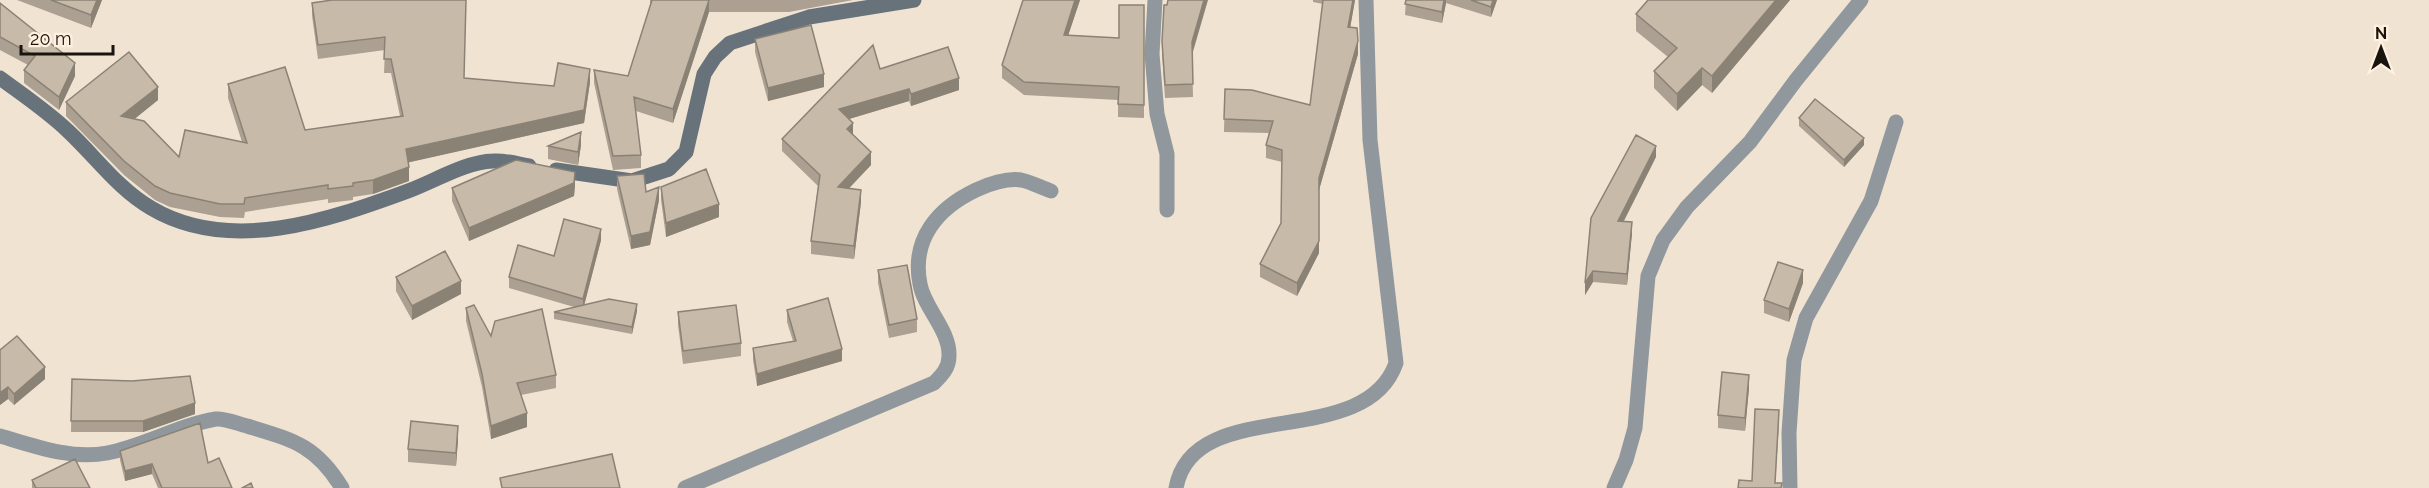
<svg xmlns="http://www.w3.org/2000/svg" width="2429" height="488" font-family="Raleway,sans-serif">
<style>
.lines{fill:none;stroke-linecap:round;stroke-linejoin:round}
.street{stroke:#90989d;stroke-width:15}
.secondary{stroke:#67727b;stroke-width:15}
.wall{fill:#aba091}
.shaded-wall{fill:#8b8276}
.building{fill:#c7baa9;stroke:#8b8276;stroke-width:1.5}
</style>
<rect width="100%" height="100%" fill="#f1e3d2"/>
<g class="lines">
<path class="street" d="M1155,0L1152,54L1157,114L1167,154V210
M0,436C34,446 72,460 107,453C145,446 178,425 216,419C225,418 238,424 247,426C293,440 316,445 342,488
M685,488L934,383C942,375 949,368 949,356C950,330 924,308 920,284C911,239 938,208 976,190C988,184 1007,178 1021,180C1031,182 1042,188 1051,191
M1176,488C1193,393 1365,453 1396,363L1370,140L1366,0
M1614,488L1626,460L1635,428L1648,276L1663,240L1687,207L1750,142L1796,80L1861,0
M1790,488L1789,433L1794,360L1806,318L1871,201L1896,122"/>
<path class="secondary" d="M0,78C23,95 47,111 68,131C95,156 118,189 151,208C230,255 329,220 408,191C435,181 465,162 493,161C505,160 518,164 529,166
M556,170L632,181L669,169L686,152L704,74L715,57L730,43L809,17L914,0"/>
</g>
<path class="wall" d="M17,0H102L91,28Z
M332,0L464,79L554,86L590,82L584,123L409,162V181L373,194L353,197V200L328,203V199L245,212L244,218L220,217L170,207L155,200L124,175L66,116V102L158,100L134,119L179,157L242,142L228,98V84L305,130L400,116L391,73H384L385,50L318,59L312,16V3Z
M650,0H853L789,12H709L673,123L636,111L641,155V168L613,170L594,83V70L628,76L650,7Z
M1023,0H1080L1068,35L1119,38L1144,5V118L1118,117V100L1024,95L1002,78V65Z
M1313,0H1355L1350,28L1358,54L1319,190V253L1297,296L1260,277V264L1281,223L1282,162L1266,158V145L1269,133L1224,132L1225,89L1310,105L1323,4L1313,2Z
M1406,0H1497L1491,17L1446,3L1442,23L1405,15Z
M1648,0H1790L1712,93L1702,85L1677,111L1654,88V71L1668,57L1636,31V14Z
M0,3L75,76L59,110L24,83V70L28,65L0,50Z
M755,39L824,87L768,101L755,52Z
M1162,41L1192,54L1193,97L1165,98L1162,54Z
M880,69L959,90L911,106L909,101L849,119L853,135L871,165L849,188L861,202L854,259L811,254V241L818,186L782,151V139Z
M1799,118L1864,145L1844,167L1799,126Z
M581,145L578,165L548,159V146Z
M1656,157L1624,221L1632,233L1627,285L1593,282L1585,295V283Z
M617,176L659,200L650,245L631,249L617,189Z
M575,185L574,196L469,241L452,201V188Z
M661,187L719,217L666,237L661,200Z
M601,240L584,305L637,311L632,334L554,319V312L574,307L509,288V277L554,256Z
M878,270L917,319V332L889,338L878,283Z
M396,277L461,294L412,320L396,291Z
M1803,283L1789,322L1764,313V300Z
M466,308L491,336L556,375V388L521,395L527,427L491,439L482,387L466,321Z
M787,310L842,361L757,386L753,360V348L793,341L787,322Z
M678,312L741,343V356L683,364L678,325Z
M0,350L45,379L14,405L8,399L0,405Z
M72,379L195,414L143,432H71Z
M1749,388L1745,431L1718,428V415Z
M458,439L456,466L408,462V449Z
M120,451L208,463L232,488H158L152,474L125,481L120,460Z
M32,480L90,488H32Z"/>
<path class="shaded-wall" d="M97,0H102L91,28V15Z
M709,0V12L673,123V109Z
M1075,0H1080L1064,48V35Z
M1204,0H1208L1192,55V42Z
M1353,0H1355L1348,40V27Z
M1444,0H1446V3L1442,23V12Z
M1493,0H1497L1491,17V7Z
M1776,0H1790L1712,93V76Z
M1358,41V54L1319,190V253L1297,296V283L1319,178Z
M75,63V76L59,110V97Z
M1702,68V85L1677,111V94Z
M590,69V82L584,123L406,163V149L584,110Z
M824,74V87L768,101V88Z
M959,78V90L911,106V94Z
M158,87V100L121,130V116Z
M909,89V101L839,122V109Z
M853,123V135L847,129Z
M581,132V145L578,165V152Z
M1864,138V145L1844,167V160Z
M1656,146V157L1618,232V221Z
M871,152V165L838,200V187Z
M409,167V181L373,194V180Z
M575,172V185L574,196L469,241V228Z
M659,187V200L650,245L631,249V236Z
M861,190V202L854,259V246Z
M719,204V217L666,237V223Z
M1632,222V233L1627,285V274Z
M601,229V240L583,310V299Z
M1803,270V283L1789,322V309Z
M1593,271V282L1585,295V283Z
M461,281V294L412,320V306Z
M637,304V311L632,334V327Z
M842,349V361L757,386V374Z
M45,367V379L14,405V394Z
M1749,375V388L1745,431V418Z
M8,387V399L0,405V393Z
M195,403V414L143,432V421Z
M1779,410V422L1775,488Z
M527,413V427L491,439V426Z
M458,426V439L456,466V453Z
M152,464V474L125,481V471Z"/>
<path class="building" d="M51,0H97L91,15Z
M332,0H466L464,78L554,86L558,63L590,69L584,110L406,149L409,167L373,180L353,183V186L328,189V185L245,198L244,204H220L170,193L155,186L124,161L66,102L129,52L158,87L121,116L144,121L179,157L185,130L247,143L228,84L285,67L305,130L403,116L391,59H384L385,37L318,45L312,3Z
M652,0H709L673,109L634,97L641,155L613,156L594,70L628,76Z
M1023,0H1075L1064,35L1119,38V5H1144V105L1118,104L1119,87L1024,82L1002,65Z
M1168,0H1204L1192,42L1193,84L1165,85L1162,41L1164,5H1167Z
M1323,0H1353L1348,27L1357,28L1358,41L1319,178V241L1297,283L1260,264L1281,223L1282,150L1266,145L1273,121L1224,119L1225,89L1252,90L1310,105Z
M1406,0H1444L1442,12L1405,4Z
M1471,0H1493L1491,7Z
M1648,0H1776L1712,76L1702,68L1677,94L1654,71L1677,48L1636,14Z
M0,3L75,63L59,97L24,70L35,56L0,37Z
M811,25L824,74L768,88L755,39Z
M873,45L880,69L948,47L959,78L911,94L909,89L839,109L853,123L847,129L871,152L838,187L861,190L854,246L811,241L820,175L782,139Z
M1815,99L1864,138L1844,160L1799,118Z
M581,132L578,152L548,146Z
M1636,135L1656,146L1618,221L1632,222L1627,274L1593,271L1585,283L1591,218Z
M516,160L575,172L574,183L469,228L452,188Z
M706,169L719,204L666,223L661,187Z
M644,174L646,192L659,187L650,232L631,236L617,176Z
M564,219L601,229L583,299L509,277L518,245L554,256Z
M445,251L461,281L412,306L396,277Z
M1778,262L1803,270L1789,309L1764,300Z
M907,265L917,319L889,325L878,270Z
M828,298L842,349L757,374L753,348L796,341L787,310Z
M609,299L637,304L632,327L554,312Z
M474,305L491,336L495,321L542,309L556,375L517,383L527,413L491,426L482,374L466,308Z
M736,305L741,343L683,351L678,312Z
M17,336L45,367L14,394L8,387L0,393V350Z
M1722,372L1749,375L1745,418L1718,415Z
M190,376L195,403L143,421H71L72,379L132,381Z
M1755,409L1779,410L1775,483H1782L1781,488H1738L1739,480L1752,481Z
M411,421L458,426L456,453L408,449Z
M200,423L208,463L219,458L232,488H162L152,464L125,471L120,451Z
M612,454L620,488H502L500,478Z
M75,459L90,488H36L32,480Z
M251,483L253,488H242Z"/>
<g transform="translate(2381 48)" stroke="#fff0df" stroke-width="4.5" paint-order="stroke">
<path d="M0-4.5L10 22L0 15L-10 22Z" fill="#19140e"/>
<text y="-9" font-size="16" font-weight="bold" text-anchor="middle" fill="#19140e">N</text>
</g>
<path d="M21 45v9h92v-9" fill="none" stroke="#19140e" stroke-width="3"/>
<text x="30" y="45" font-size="18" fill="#19140e" stroke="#fff0df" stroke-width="4.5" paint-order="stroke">20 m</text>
</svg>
